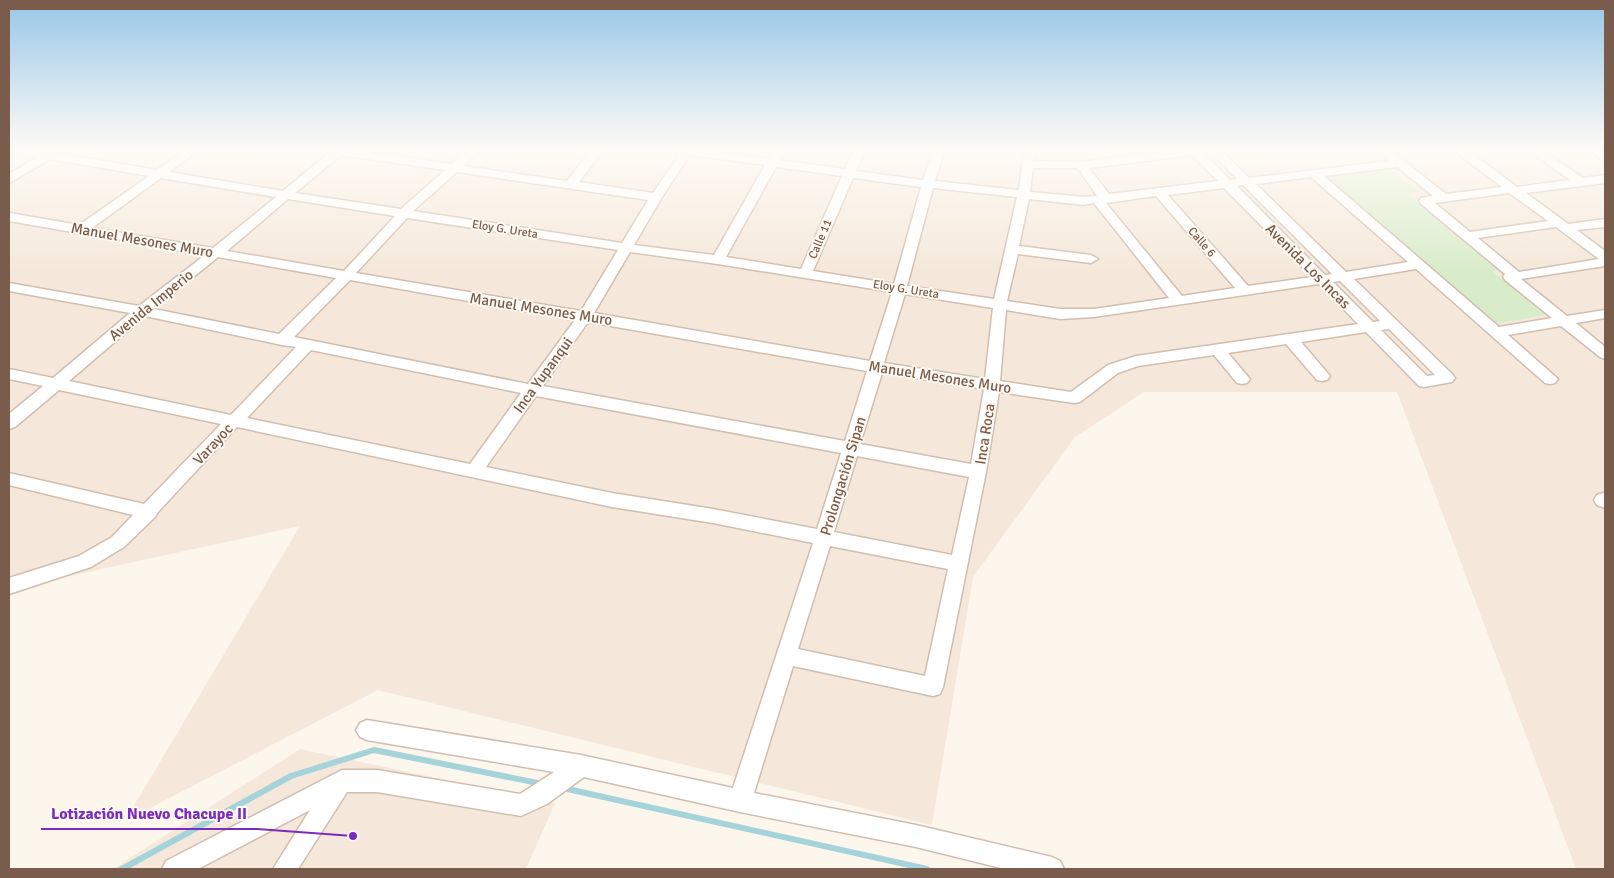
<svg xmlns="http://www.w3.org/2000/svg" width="1614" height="878" font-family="Signika,sans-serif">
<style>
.residential{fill:#f5e8da}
.green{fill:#d8ecc9}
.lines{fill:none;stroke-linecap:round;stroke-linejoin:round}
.stream{stroke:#a5d3da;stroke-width:6}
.minor-casing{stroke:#d1beb0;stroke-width:3}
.minor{fill:#fff;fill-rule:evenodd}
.labels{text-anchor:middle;stroke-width:4;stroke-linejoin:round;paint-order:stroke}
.far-street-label{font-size:12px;fill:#7a5c4d;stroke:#fffaf3}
.street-label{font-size:15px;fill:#7a5c4d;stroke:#fffaf3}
.leader{fill:none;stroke:#7b2cbf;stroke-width:2}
.callout-dot{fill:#7b2cbf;stroke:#fffaf3;stroke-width:2}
.callout-label{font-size:16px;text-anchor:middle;font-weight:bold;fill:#7b2cbf;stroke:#fffaf3;stroke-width:4;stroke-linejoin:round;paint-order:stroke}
</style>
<rect width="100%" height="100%" fill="#fdf6ec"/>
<path class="residential" d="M9,149H1605V869H1576L1397,392H1144L1075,437L973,577L932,825L378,690L125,821L300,526L60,578L9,596Z
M300,749L555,803L526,869H113Z"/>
<path class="green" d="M1390,169L1419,192L1412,193L1411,197L1499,269L1492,271L1547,315L1491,324L1323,177Z"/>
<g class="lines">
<path class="stream" d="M563,788L927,869
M122,869L291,776L374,750L543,784"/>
<g class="minor-casing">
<path id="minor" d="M9,149L46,152L52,150L57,153L157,170L186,149H200L169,172L283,191L329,153L326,152L325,149H349L451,164L468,149H481L463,166L567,181L592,149H604L579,182L653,193L680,154L665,151L663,149H696L769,159L774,149H786L779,160L845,169L854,149H866L856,171L923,180L933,149H945L935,181L1019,190L1024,149H1036L1034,161L1081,162L1181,149H1220L1249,178L1389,161L1376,149H1389L1446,194L1502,187L1452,149H1466L1517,187L1570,180L1526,149H1540L1583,178L1605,175V183L1526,193L1568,224L1605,219V227L1577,230L1605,251V266L1521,279L1567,316L1605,310V318L1576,323L1605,347V359L1600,357L1561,326L1508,335L1558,379L1555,383L1550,384L1545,383L1416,269L1354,279L1452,374L1455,378L1452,382L1424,387L1419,386L1366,332L1301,342L1330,376L1327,380L1322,381L1317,380L1286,344L1228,353L1250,379L1247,383L1242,384L1237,383L1214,355L1138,366L1118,373L1080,402L1074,403L999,392L986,472L943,687L940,694L933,696L793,666L754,793L916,825L1052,857L1060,861L1064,869H1005L916,847L740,812L584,777L547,804L521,816L377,792H347L298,869H273L310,810L198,869H162L166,861L342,770H377L520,794L554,772L367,740L360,737L356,730L360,723L367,720L581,755L733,788L813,543L713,523L612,507L237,427L158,512L155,517L124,547L91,567L9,594V578L79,556L112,537L133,515L9,485V473L144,504L221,424L59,390L15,427L9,429V414L43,386L9,379V369L53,378L130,313L9,291V283L139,306L205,255L9,221V213L79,225L149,176L50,159L9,183V174L37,157L9,152ZM1208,151H1209L1237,179L1230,180L1204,153ZM341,155L445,170L401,209L295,193ZM690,155L765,165L714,255L634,245L662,197ZM1192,155L1218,181L1109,194L1089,168ZM776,167L842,176L801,269L726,257ZM1397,167L1433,196L1421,198L1419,201L1421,204L1505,274L1503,277L1505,280L1552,318L1499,327L1324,176ZM1033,168H1078L1097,196L1084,197L1030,192ZM457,172L648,200L622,243L413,211ZM1311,177L1408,262L1346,272L1256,184ZM161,178L276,197L213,248L92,228ZM853,178L921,187L894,284L813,271ZM1243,185L1332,274L1325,275L1237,186ZM933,188L1017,197L994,299L907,286ZM1224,188L1312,277L1248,286L1168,195ZM1509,193L1548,221L1470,232L1435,203ZM1156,196L1235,288L1182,296L1106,203ZM288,199L395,216L344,271L227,251ZM1029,199L1084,205L1094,203L1169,298L1094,309H1060L1007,301L1018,254L1091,263L1098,259L1091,255L1019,246ZM407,218L618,250L581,311L356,273ZM1556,227L1599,259L1519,272L1478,238ZM630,252L718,264L892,292L870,361L594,313ZM218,257L336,278L279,334L154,309ZM350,280L575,320L528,384L294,337ZM1340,281L1380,321L1373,322L1333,282ZM1319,284L1358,324L1136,356L1108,365L1071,392L1000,381L1006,310L1060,319L1094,317ZM905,294L993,308L985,379L884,363ZM145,316L282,345L296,347L231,415L69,381ZM588,322L867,371L845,441L543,386ZM1389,329L1435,375L1427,376L1381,330ZM311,350L521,393L470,464L247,418ZM882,373L984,389L971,464L860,444ZM536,396L841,453L817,529L713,509L612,493L486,467ZM857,456L969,477L952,555L834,532ZM830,546L948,569L925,676L798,649Z
M1588,149H1602L1605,152V160L1601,159Z
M1603,493L1605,494V508L1597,505L1594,500L1597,495Z"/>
</g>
<use href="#minor" class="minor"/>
</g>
<linearGradient id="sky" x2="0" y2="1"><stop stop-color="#97c7e8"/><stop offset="0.55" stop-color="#fefbf6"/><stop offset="1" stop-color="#fefbf6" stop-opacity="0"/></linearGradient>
<rect width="1614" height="272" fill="url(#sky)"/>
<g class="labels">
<g class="far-street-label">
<text transform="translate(505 229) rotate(9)" y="4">Eloy G. Ureta</text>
<text transform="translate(820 239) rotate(-67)" y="4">Calle 11</text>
<text transform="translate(1202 242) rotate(49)" y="4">Calle 6</text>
<text transform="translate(906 289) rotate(9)" y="4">Eloy G. Ureta</text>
</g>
<g class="street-label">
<text transform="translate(142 240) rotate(10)" y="5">Manuel Mesones Muro</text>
<text transform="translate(1308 266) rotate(45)" y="5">Avenida Los Incas</text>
<text transform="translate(151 305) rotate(-39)" y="5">Avenida Imperio</text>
<text transform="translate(541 309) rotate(9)" y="5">Manuel Mesones Muro</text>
<text transform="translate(543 375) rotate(-54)" y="5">Inca Yupanqui</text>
<text transform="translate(940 377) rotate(9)" y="5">Manuel Mesones Muro</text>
<text transform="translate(985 434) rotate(-81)" y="5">Inca Roca</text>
<text transform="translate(213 444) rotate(-47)" y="5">Varayoc</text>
<text transform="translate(843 476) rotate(-73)" y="5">Prolongación Sipan</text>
</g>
</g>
<path class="leader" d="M353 836L257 829H41"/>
<circle class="callout-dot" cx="353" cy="836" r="5"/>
<g class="callout-label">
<text x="149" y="819">Lotización Nuevo Chacupe II</text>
</g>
<rect width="1614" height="878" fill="none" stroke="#7a5c4d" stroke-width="20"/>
</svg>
